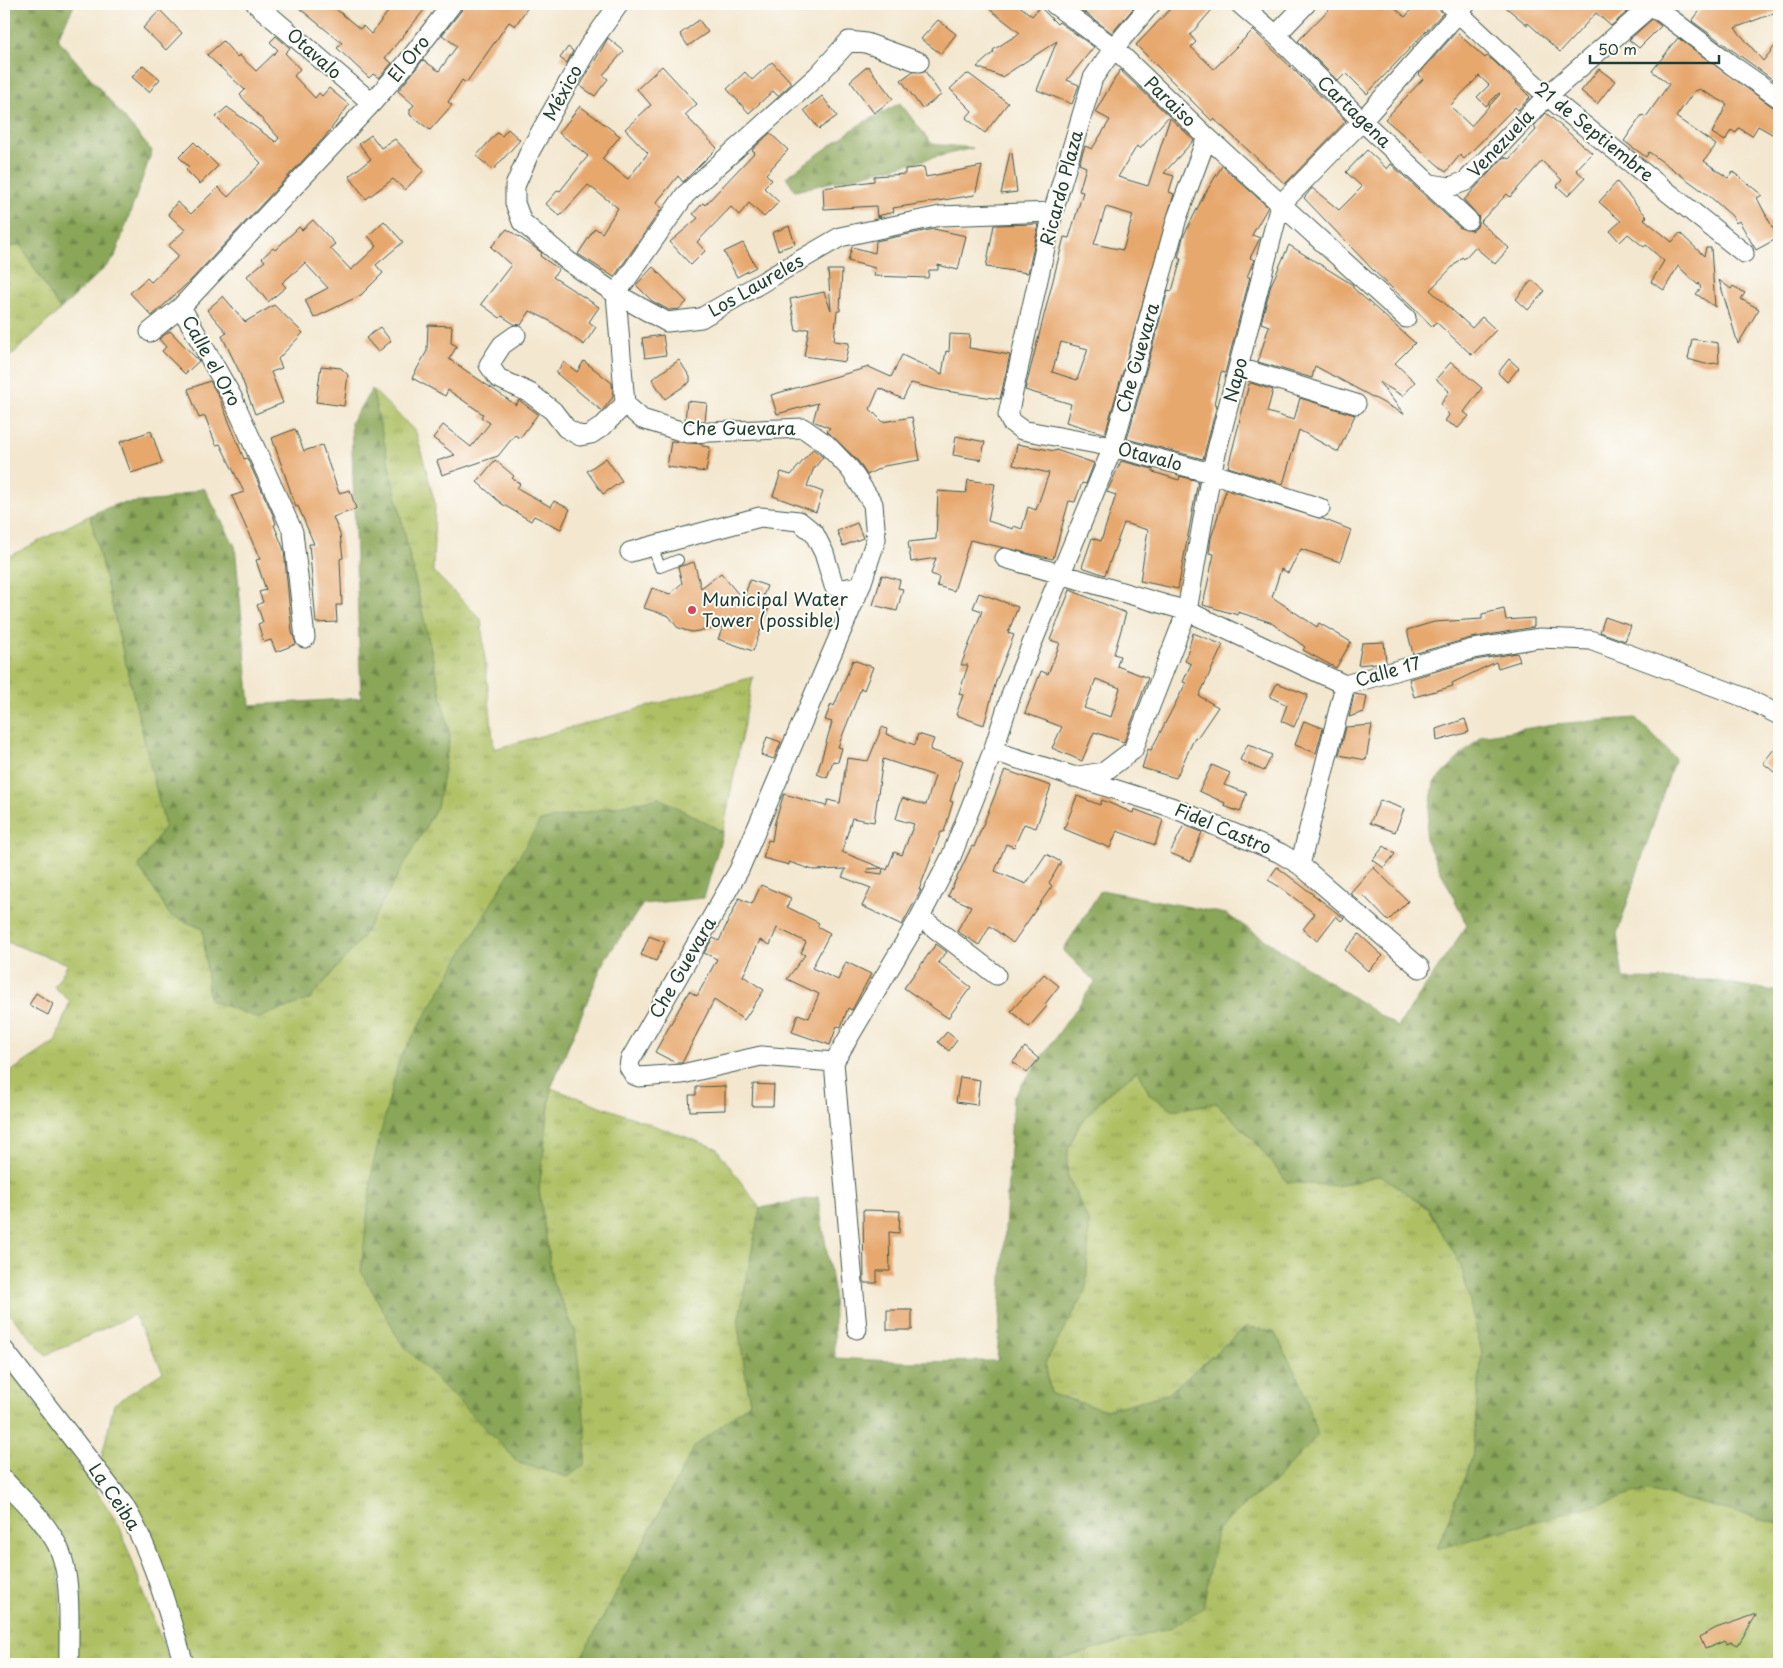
<svg xmlns="http://www.w3.org/2000/svg" width="1783" height="1668" font-family="'Playpen Sans',sans-serif">
<style>
.grass{fill:url(#grass-tufts);stroke:#667e4c}
.forest{fill:url(#forest-firs);stroke:#547246}
.building{fill:#e7a86e;fill-rule:evenodd}
.lines{fill:none;stroke-linecap:round;stroke-linejoin:round}
.service-casing{stroke:#3f564b;stroke-width:12}
.minor-casing{stroke:#3f564b;stroke-width:21}
.service{stroke:#fff;stroke-width:10}
.minor{stroke:#fff;stroke-width:19}
.poi-dot{fill:#d1495b;stroke:#fdfcf7;stroke-width:2}
.labels{text-anchor:middle;stroke-width:4;stroke-linejoin:round;paint-order:stroke}
.street-label{font-size:18px;fill:#1f3d34;stroke:#fdfcf7}
.poi-label{font-size:18px;fill:#1f3d34;stroke:#fdfcf7;text-anchor:start}
</style>
<defs>
<pattern id="grass-tufts" width="24" height="20" patternUnits="userSpaceOnUse" patternTransform="scale(1.25)"><rect width="24" height="20" fill="#aec063"/><path d="M3 7l-1-3M5 7V3M7 7l1-3M15 17l-1-3M17 17v-4M19 17l1-3" fill="none" stroke="#8d9d52"/></pattern>
<pattern id="forest-firs" width="22" height="20" patternUnits="userSpaceOnUse" patternTransform="scale(1.25)"><rect width="22" height="20" fill="#8aa659"/><path d="M5 1l3.5 6h-7zM16 11l3.5 6h-7z" fill="#70884a"/></pattern>
</defs>
<rect width="100%" height="100%" fill="#fdfcf7"/>
<filter id="ink" filterUnits="userSpaceOnUse"><feTurbulence type="fractalNoise" baseFrequency=".02" numOctaves="2"/><feDisplacementMap in="SourceGraphic" scale="10" xChannelSelector="R" yChannelSelector="G"/><feConvolveMatrix kernelMatrix="1 2 1 2 8 2 1 2 1" color-interpolation-filters="sRGB"/></filter>
<filter id="wash" filterUnits="userSpaceOnUse"><feTurbulence type="fractalNoise" baseFrequency=".0096" numOctaves="4" result="noise"/><feDisplacementMap in="SourceGraphic" scale="20" xChannelSelector="R" yChannelSelector="G"/><feGaussianBlur stdDeviation="1.12" result="paint"/><feColorMatrix in="noise" values="0 0 0 0 0 0 0 0 0 0 0 0 0 0 0 0 0 1.4 0 .05"/><feComposite in="paint" operator="in"/></filter>
<g filter="url(#wash)">
<rect width="100%" height="100%" fill="#f3e7cf"/>
<path class="grass" d="M20,244L60,310L4,362V249Z
M372,389L416,432L435,503L433,571L481,619L494,749L753,677L723,832L659,798L539,822L480,1421L519,1463L575,1331L552,1280L539,1190L551,1088L716,1148L760,1208L738,1325L750,1403L695,1446L578,1664H182L133,1516L100,1464L114,1404L163,1372L134,1315L46,1355L4,1308V1287L11,1282L4,1267V1076L55,1042L70,1001L54,987L68,964L4,941V559L90,515L165,826L139,866L170,915L203,929L209,1000L437,807L450,735Z
M1138,1070L1150,1095L1174,1110L1216,1103L1253,1139L1287,1182L1337,1186L1381,1175L1428,1209L1461,1265L1482,1353L1472,1458L1437,1548L1648,1490L1779,1523V1658L1772,1664H1044L1172,1627L1202,1608L1217,1531L1246,1503L1273,1483L1274,1331L1246,1327L1168,1394L1106,1410L1051,1394L1045,1363L1086,1290L1089,1223L1067,1174L1068,1149L1080,1123L1107,1094Z
M4,1362L52,1425L119,1525L170,1664H75L72,1584L4,1472Z
M4,1490L35,1520L58,1563L64,1664H4Z"/>
<path class="forest" d="M4,4H75L57,38L152,151L114,259L60,310L20,244L4,249Z
M900,103L932,144L973,148L795,191L786,177L859,125Z
M372,389L450,735L437,807L362,938L310,999L258,1018L209,1000L203,929L170,915L139,866L165,826L90,515L117,504L164,500L204,488L235,546L250,705L361,698L351,422Z
M1636,718L1675,758L1617,934L1623,979L1711,980L1779,992V1523L1648,1490L1437,1549L1472,1458L1482,1353L1461,1265L1428,1208L1381,1175L1337,1186L1287,1182L1253,1139L1216,1103L1174,1110L1150,1095L1138,1070L1107,1094L1080,1123L1068,1149L1067,1174L1089,1223L1086,1291L1045,1363L1051,1394L1106,1410L1168,1394L1246,1327L1274,1331L1302,1385L1318,1435L1273,1483L1246,1503L1217,1531L1203,1608L1172,1627L1044,1664H578L695,1446L750,1403L738,1325L760,1208L818,1197L833,1289L835,1358L911,1362L997,1361L1013,1097L1095,982L1063,950L1101,890L1226,914L1398,1027L1467,925L1425,839L1434,782L1481,736L1554,724Z
M659,798L723,832L704,898L643,904L604,961L551,1088L539,1190L552,1280L575,1331L586,1435L585,1464L568,1477L519,1463L401,1343L361,1271L373,1164L399,1060L540,821Z"/>
<g id="blocks">
<path class="building" d="M294,4H330L360,29L363,26L371,34L394,4H429L385,58L392,63L379,78L373,74L369,78L337,48L342,43Z
M463,4H530L515,26L509,22L466,83L462,80L448,102L452,105L430,130L410,115V109L414,105L398,91L423,60L439,71L457,46L442,35L461,11Z
M983,4H1017L1032,16L1040,7L1057,24L1059,22L1094,47L1067,80L1079,85L1072,104L1037,90L1057,41L1002,77L977,67L994,52L993,50L1020,33Z
M1074,4H1137L1112,33Z
M1175,4H1217L1190,35L1196,42L1191,47L1214,69L1253,30L1346,121L1285,184L1214,119L1212,121L1136,45Z
M1334,4H1391L1405,17L1417,4H1433L1443,13L1367,94L1346,73L1338,81L1298,41Z
M1502,4H1636L1611,26L1596,13L1560,52L1528,23L1527,25Z
M1705,4H1779V11L1735,28L1763,61L1779,41V84L1692,21Z
M160,10L182,33L166,50L143,28Z
M1652,19L1661,26L1639,48L1629,40Z
M699,20L708,32L688,46L680,34Z
M938,20L956,34L941,54L921,39Z
M1456,32L1485,58L1487,56L1494,61L1530,97L1518,110L1515,107L1464,159L1460,155L1446,172L1385,119L1423,79L1419,74ZM1479,76L1489,85L1477,97L1486,106L1499,93L1500,94L1471,126L1450,106Z
M276,36L290,48L285,53L300,69L294,76L315,98L319,93L322,96L329,88L349,105L323,139L190,281L152,316L130,293L147,278L151,282L179,256L168,246L185,230L168,214L177,202L191,214L218,187L228,197L261,163L216,117L227,107L276,142L279,138L240,95L245,90L207,55L223,41L237,57L239,55L256,71L278,50L270,42Z
M608,38L624,51L603,75L608,79L595,96L580,86Z
M1678,38L1773,107L1779,109V138L1758,126L1752,136L1739,128L1736,133L1731,130L1725,141L1712,133L1727,104L1699,89L1697,91L1695,90L1676,117L1716,145L1704,161L1728,178L1733,172L1762,195L1757,198L1778,238L1756,250L1739,221L1736,223L1732,216L1708,195L1649,152L1646,157L1624,141L1642,115L1646,117L1669,84L1652,71Z
M568,47L573,51L567,63L560,58Z
M772,62L792,83L778,96L773,91L749,113L727,89L745,72L752,80Z
M143,65L160,79L149,92L132,77Z
M662,66L697,104L685,115L717,148L683,182L678,176L656,203L662,208L614,277L578,254L595,228L602,233L618,208L588,185L560,216L546,204L558,190L560,191L588,156L559,133L580,106L620,136L602,159L628,179L648,153L625,129L651,105L637,89Z
M868,66L893,99L874,113L850,81Z
M1599,69L1615,81L1597,104L1581,91Z
M1120,70L1169,116L1140,149L1137,146L1118,177L1148,186L1170,118L1194,140L1164,173L1174,176L1169,192L1174,194L1105,434L1066,422L1071,404L1025,390L1064,237L1069,238L1083,192L1079,191L1086,167L1079,164L1085,146L1092,149L1110,120L1095,112ZM1106,207L1133,215L1123,250L1094,244ZM1061,342L1088,349L1077,380L1052,372Z
M925,71L941,95L922,109L901,80L912,72Z
M969,74L1008,103L985,133L966,118L972,111L950,89L965,75Z
M822,96L837,116L819,129L804,110Z
M1546,113L1592,153L1576,170L1585,178L1568,196L1557,186L1562,180L1542,161L1510,197L1507,194L1480,222L1509,248L1495,264L1475,247L1464,259L1462,257L1430,290L1472,328L1482,317L1496,330L1472,355L1436,322L1432,326L1373,270L1304,198L1312,188L1339,210L1362,187L1346,172L1367,150L1387,169L1391,164L1460,228L1472,231L1477,227L1479,217L1464,200L1504,157L1509,159L1536,130L1534,126Z
M508,129L520,140L493,170L476,156L497,133L502,136Z
M770,133L788,150L766,174L772,180L764,188L779,202L764,217L749,203L739,215L731,207L697,242L705,251L691,265L670,242L698,218L693,214L703,203L705,205L755,152L752,150Z
M371,135L381,148L395,139L424,170L405,190L393,179L366,199L349,176L371,159L359,144Z
M194,142L218,166L200,184L186,170L189,167L179,157Z
M1010,152L1012,153L1017,192L1001,194Z
M982,166L975,195L893,208L894,212L877,216L881,217L877,218L876,206L824,209L823,188L874,181V176L905,174V169L924,167L926,177Z
M1222,166L1268,207L1252,235L1260,238L1250,258L1254,260L1247,277H1250L1225,373L1221,372L1214,404L1217,405L1203,459L1127,439L1168,290L1172,291L1176,277L1181,259L1178,258L1183,237L1203,197Z
M1617,182L1647,217L1644,219L1672,242L1680,233L1704,256L1706,248H1711L1715,307L1696,294L1701,288L1699,283L1698,285L1678,266L1664,290L1651,282L1664,261L1646,245L1644,247L1628,234L1620,242L1610,231L1621,221L1599,202Z
M313,220L335,244L330,248L351,270L377,246L368,236L384,221L403,242L376,265L383,273L361,295L314,318L305,300L328,288L305,263L282,283L286,287L268,302L247,276L265,261L262,258L273,248L275,250L299,227L302,230Z
M1039,224L1028,273L986,267L994,225Z
M789,226L795,244L778,250L772,233Z
M507,229L534,247L542,253L540,256L559,269L553,277L599,307L589,322L596,327L584,345L550,321L530,311L521,325L514,324L502,316L500,318L481,304L511,265L491,247Z
M934,229L966,236L958,270L938,265V270H929L928,278L874,276L875,268L848,261L852,247L875,253L876,241Z
M743,243L756,267L737,277L724,252Z
M1289,245L1353,285V288L1415,343L1395,363L1415,382L1403,396L1379,382L1404,414L1315,366L1312,378L1258,362L1269,326L1261,323L1271,285Z
M653,267L687,302L679,309L669,310L652,301L636,285Z
M828,270H842L840,311H837L834,341L849,343L845,362L804,356L809,328L796,331L790,299L824,292L831,310Z
M1532,280L1545,291L1528,310L1516,299Z
M1719,280L1731,289L1733,286L1745,293L1741,299L1759,309L1738,344Z
M223,296L245,322L274,305L303,333L278,359L282,368L271,372L283,403L255,414L239,371L222,336L227,333L207,310Z
M428,325L452,326L451,343L457,346L449,359L516,405L519,400L538,414L520,438L515,435L498,456L442,475L437,461L455,455L433,438L443,425L471,447L490,423L481,417L483,414L448,390L445,396L412,378L427,351Z
M380,327L391,341L378,352L366,338Z
M170,331L199,361L185,374L162,351L166,347L159,339Z
M950,334L970,335L969,348L1010,355L1000,399L939,390L911,383L903,399L879,388L870,409L883,422L912,417L920,460L884,466L867,475L858,461L827,431L830,428L813,421L818,403L777,414L771,395L869,367L891,377L902,355L942,374L946,351L949,352Z
M663,335L666,355L645,358L642,338Z
M1692,339L1718,343L1719,363L1705,364L1688,359Z
M1509,359L1519,368L1507,382L1498,373Z
M679,360L690,377V382L665,399L652,379Z
M584,361L612,383L613,397L602,411L556,373L564,362L577,372Z
M1451,362L1482,388L1464,412L1469,416L1458,428L1445,421L1449,415L1441,404L1449,391L1436,379Z
M321,366L341,368L348,375L344,406L316,402Z
M210,381L220,399L244,459L247,458L273,515L276,524L274,525L284,550L292,632L296,644L276,652L271,640L264,642L258,624L263,622L257,605L263,602L259,592L266,590L256,560L260,559L232,496L244,492L220,444L216,445L205,416L199,418L188,389Z
M1251,383L1273,390L1267,412L1294,420L1300,398L1355,415L1338,452L1299,430L1283,484L1228,467L1249,384Z
M687,401L707,403L705,421H685Z
M295,429L304,451L322,445L339,493L350,490L356,509L333,517L340,534L343,558L340,559L342,605H336L337,622L316,623L309,544H314L298,506L296,507L272,438Z
M151,431L162,463L131,473L120,442Z
M956,436L985,442L981,460L953,455Z
M671,441L702,444V446L710,447L706,472L667,467Z
M1017,444L1055,451L1056,450L1094,463L1086,484L1082,483L1075,502L1069,501L1053,559L970,540L954,591L937,586L939,577L931,574L936,558L911,562L908,542L936,539L938,491L966,493L968,480L995,484L988,521L1013,529L1014,526L1022,529L1028,507L1036,510L1049,473L1013,465Z
M813,449L823,457L813,470L807,486L823,492L816,512L773,496L781,472L791,475Z
M606,458L622,481L603,494L587,471Z
M495,460L514,476L512,478L520,484L517,488L551,507L554,501L570,509L561,529L534,516L531,521L502,504L477,482Z
M1121,461L1153,469V472L1179,480L1180,476L1198,481L1178,589L1140,581L1148,530L1124,523L1105,575L1082,567L1092,538L1101,541L1116,495L1107,492Z
M1226,490L1323,519L1351,530L1340,562L1301,549L1288,573L1281,569L1272,597L1317,627L1319,623L1351,642L1336,668L1303,650L1305,647L1270,622L1238,612V615L1203,605L1214,554L1209,553L1211,538Z
M857,523L863,538L843,546L837,531Z
M694,562L701,588L721,573L743,600L750,580L767,586L763,596L772,599L753,651L718,639L723,627L692,632L684,630L677,627L669,616L644,608L652,588L670,594L682,583L678,567Z
M882,575L900,580L898,588L903,589L897,611L873,605Z
M1070,590L1126,613L1114,654L1120,656L1117,666L1148,678L1124,742L1094,732L1082,761L1052,748L1062,727L1025,713L1041,671L1048,674L1060,643L1050,640ZM1096,679L1120,688L1111,717L1084,708Z
M979,593L1018,607L1008,633L1014,635L996,681L984,725L956,715L963,695L959,694L968,665H961L982,611L973,608Z
M1504,609L1506,620L1534,618V627L1471,638L1413,654L1407,630L1434,622L1482,619V614Z
M1605,617L1631,626L1625,641L1600,632Z
M1193,633L1223,645L1199,696L1218,707L1197,738L1195,737L1176,778L1142,768L1148,749L1151,750L1186,683L1183,682L1191,664L1185,661Z
M1384,642L1386,662L1358,665L1362,643Z
M1517,653L1520,661L1498,668L1496,662L1452,683L1453,686L1414,697L1409,679L1475,660Z
M853,660L873,667L864,690L861,688L838,747L842,748L838,762L833,761L827,778L817,774L832,722L825,720L831,704L834,706Z
M1277,683L1308,695L1294,727L1281,721L1287,705L1270,697Z
M1354,694L1367,696L1364,712L1349,717Z
M1465,719L1469,732L1437,741L1436,729Z
M1304,721L1323,728L1316,753L1295,745Z
M1372,725L1366,760L1339,755L1346,727Z
M882,727L887,729L886,734L915,745L918,734L934,739L930,750L963,760L950,801L953,802L944,832H941L919,890H921L902,925L862,906L871,888L842,877L846,869L813,870L789,862V865L763,858L768,840L772,841L775,822L784,794L826,806L828,800L840,803L847,758L868,761ZM883,759L935,776L926,805L902,798L896,819L914,824L902,855L894,852L887,870L883,868L882,874L867,872L868,869L882,868L842,852L852,818L874,822Z
M767,737L781,742L774,759L761,755Z
M1779,743V776L1763,763Z
M1248,744L1272,755L1264,771L1240,760Z
M1212,765L1230,773L1224,785L1247,793L1240,812L1224,806L1225,803L1199,791Z
M1005,770L1051,786L1036,828L1024,824L1014,847L1006,844L995,871L1026,884L1046,854L1061,862L1049,883L1052,886L1013,943L990,926L979,945L957,931L971,906L948,896L972,846L974,847Z
M1077,796L1100,805L1102,800L1133,813L1134,809L1163,820L1155,845L1117,831L1110,848L1064,829Z
M1380,800L1404,809L1395,832L1370,823Z
M1184,825L1202,832L1191,862L1170,853Z
M1384,846L1395,854L1384,868L1373,860Z
M1277,867L1344,918L1341,921L1336,916L1317,941L1303,929L1315,914L1280,887L1268,880Z
M1373,867L1408,901L1388,921L1364,896L1359,901L1350,893Z
M761,885L791,898L787,907L819,923L817,926L830,933L812,968L838,980L846,962L871,974L852,1010L848,1008L841,1027L837,1026L830,1045L792,1032L798,1014L809,1018L819,994L787,979L805,955L801,953L806,942L777,928L770,945L760,940L743,976L764,990L744,1020L714,1000L682,1063H676L655,1052L689,991L697,996L717,959L704,953L713,938L719,941L739,898L752,904Z
M1359,934L1383,956L1368,971L1345,950Z
M649,936L665,942L656,961L641,955Z
M936,944L947,952L938,962L971,987L948,1018L904,988Z
M1044,974L1059,986L1045,1004L1047,1006L1029,1027L1011,1011Z
M36,993L53,1004L48,1015L29,1005Z
M947,1032L957,1040L949,1051L938,1042Z
M1025,1047L1039,1059L1027,1073L1013,1062Z
M960,1077L980,1080L977,1105L956,1102Z
M753,1084L774,1085L773,1106H752Z
M725,1086V1110L690,1111L689,1095H696V1087Z
M863,1210L900,1211L899,1233L889,1232L890,1271H877V1283H864Z
M887,1310H912V1330H887Z
M1757,1614L1738,1645L1731,1642L1727,1644L1725,1641L1705,1649L1700,1637L1716,1628Z"/>
</g>
</g>
<g filter="url(#ink)">
<use href="#blocks" fill-opacity="0" stroke="#3f564b" stroke-width="1"/>
<g class="lines">
<g class="service-casing">
<path id="service" d="M652,546L660,567L678,560"/>
</g>
<g class="minor-casing">
<path id="minor" d="M256,4L372,103
M619,4L589,46L530,151L515,186V203L522,222L568,261L616,294L667,322L701,318L840,237L940,216L1053,212
M1054,4L1114,48L1207,137L1406,318
M1151,4L1114,48L1093,78L1053,212L1008,415L1011,422L1022,430L1113,447L1211,473L1320,508
M1240,4L1276,35L1362,121L1468,220
M1450,5L1547,96L1744,253
M1652,5L1733,66L1779,98
M1276,35L1306,4
M1431,184L1450,187L1466,181L1547,96L1653,4
M150,332L181,307
M516,335L502,345L489,365L498,378L530,393L553,411L566,428L580,436L591,434L603,426L625,404
M1240,368L1356,404
M630,552L760,517L799,521L814,533L824,553L834,586L844,589L861,585
M1005,558L1187,611L1345,685L1473,649L1539,638L1590,640L1746,698L1779,715
M305,638L293,532L232,397L181,307L372,103L406,64L452,4
M993,751L1171,807L1280,853L1300,865L1420,968
M1072,777L1104,772L1133,750L1187,611L1211,473L1280,205L1362,121L1466,4
M1300,865L1345,685
M920,917L996,975
M834,1062L761,1056L682,1074L639,1077L634,1075L629,1067L630,1060L739,870L861,585L876,539L873,504L850,469L826,444L803,428L687,433L642,419L625,404L616,294L685,195L818,75L849,41L866,43L919,62
M834,1062L920,917L951,857L993,751L1012,692L1113,447L1177,218L1207,137
M834,1062L857,1329
M4,1350L123,1504C153,1553 167,1609 184,1664
M4,1480C21,1498 41,1517 54,1539C74,1571 68,1627 69,1664"/>
</g>
<use href="#service" class="service"/>
<use href="#minor" class="minor"/>
</g>
</g>
<circle class="poi-dot" cx="692" cy="610" r="5"/>
<g class="labels">
<g class="street-label">
<text transform="translate(314 54) rotate(42)" y="6">Otavalo</text>
<text transform="translate(409 59) rotate(-51)" y="6">El Oro</text>
<text transform="translate(563 93) rotate(-61)" y="6">México</text>
<text transform="translate(1170 102) rotate(44)" y="6">Paraiso</text>
<text transform="translate(1354 112) rotate(44)" y="6">Cartagena</text>
<text transform="translate(1594 132) rotate(39)" y="6">21 de Septiembre</text>
<text transform="translate(1501 144) rotate(-46)" y="6">Venezuela</text>
<text transform="translate(1062 188) rotate(-75)" y="6">Ricardo Plaza</text>
<text transform="translate(756 286) rotate(-30)" y="6">Los Laureles</text>
<text transform="translate(1138 358) rotate(-74)" y="6">Che Guevara</text>
<text transform="translate(211 361) rotate(61)" y="6">Calle el Oro</text>
<text transform="translate(1236 380) rotate(-75)" y="6">Napo</text>
<text x="739" y="435">Che Guevara</text>
<text transform="translate(1150 457) rotate(15)" y="6">Otavalo</text>
<text transform="translate(1388 672) rotate(-16)" y="6">Calle 17</text>
<text transform="translate(1223 829) rotate(23)" y="6">Fidel Castro</text>
<text transform="translate(683 968) rotate(-60)" y="6">Che Guevara</text>
<text transform="translate(114 1497) rotate(56)" y="6">La Ceiba</text>
</g>
<g class="poi-label">
<text x="702" y="606">Municipal Water<tspan x="702" dy="21">Tower (possible)</tspan></text>
</g>
</g>
<rect width="1783" height="1668" fill="none" stroke="#fdfcf7" stroke-width="20"/>
<path d="M1590 55v8h129v-8" fill="none" stroke="#1f3d34" stroke-width="2.5"/>
<text x="1598" y="55" font-size="15" fill="#1f3d34" stroke="#fdfcf7" stroke-width="4" paint-order="stroke">50 m</text>
</svg>
